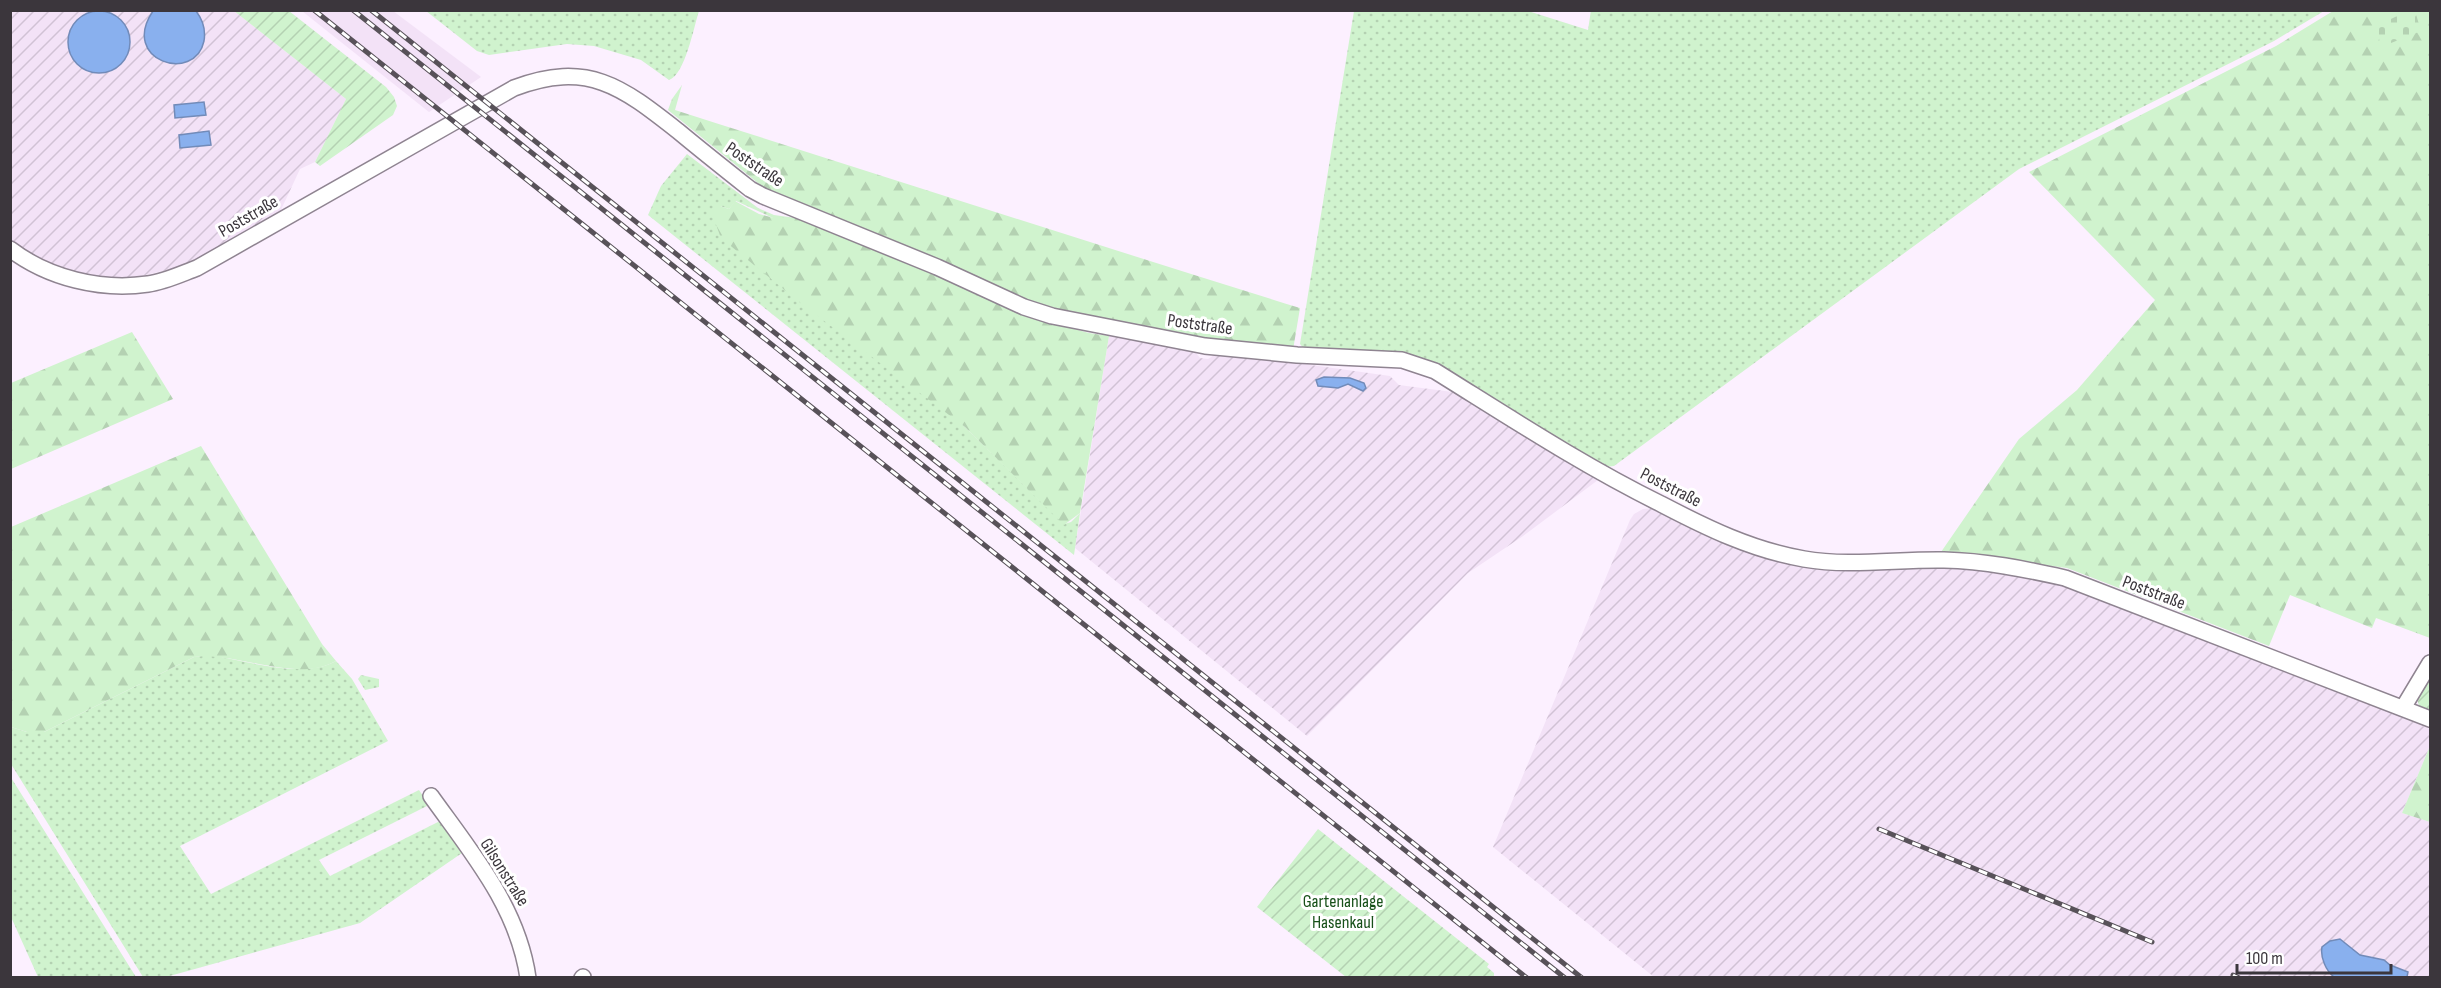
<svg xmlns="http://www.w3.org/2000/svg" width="2441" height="988" font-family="'Sofia Sans Condensed',sans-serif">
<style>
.built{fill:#f3e2f7}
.industrial{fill:url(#industrial-furrows);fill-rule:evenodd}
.grass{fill:url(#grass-dots)}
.forest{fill:url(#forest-firs)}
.cemetery{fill:url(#cemetery-stones)}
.garden{fill:url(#garden-furrows)}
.water{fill:#89b0ee;stroke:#728bb9;stroke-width:1.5}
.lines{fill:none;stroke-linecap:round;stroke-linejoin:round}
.minor-casing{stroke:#8f8491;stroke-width:18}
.minor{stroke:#fff;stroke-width:15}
.rail-casing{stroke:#585259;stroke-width:5}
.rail{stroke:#fff;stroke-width:3;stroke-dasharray:9;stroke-linecap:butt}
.labels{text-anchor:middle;stroke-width:6;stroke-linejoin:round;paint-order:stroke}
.street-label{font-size:18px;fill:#3b363c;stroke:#fff}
.park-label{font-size:18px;fill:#175019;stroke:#fff}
</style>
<defs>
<pattern id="industrial-furrows" width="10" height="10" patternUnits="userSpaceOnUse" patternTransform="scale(1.5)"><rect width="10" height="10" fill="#f3e2f7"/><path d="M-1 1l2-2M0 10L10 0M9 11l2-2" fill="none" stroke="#d1c2d5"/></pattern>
<pattern id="grass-dots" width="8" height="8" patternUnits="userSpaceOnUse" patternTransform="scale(1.5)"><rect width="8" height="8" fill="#d0f3ce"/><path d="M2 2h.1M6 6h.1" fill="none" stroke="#b4d1b2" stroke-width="1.8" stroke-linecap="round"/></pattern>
<pattern id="forest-firs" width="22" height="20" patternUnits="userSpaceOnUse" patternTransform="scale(1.5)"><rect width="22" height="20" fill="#d0f3ce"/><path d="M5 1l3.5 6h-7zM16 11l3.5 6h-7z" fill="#b4d1b2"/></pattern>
<pattern id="cemetery-stones" width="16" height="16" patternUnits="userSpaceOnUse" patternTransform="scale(1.5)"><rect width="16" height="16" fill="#d0f3ce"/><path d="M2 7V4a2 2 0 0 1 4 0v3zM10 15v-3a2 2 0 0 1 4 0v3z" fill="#b4d1b2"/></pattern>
<pattern id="garden-furrows" width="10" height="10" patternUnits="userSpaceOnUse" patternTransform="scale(1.5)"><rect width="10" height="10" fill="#d0f3ce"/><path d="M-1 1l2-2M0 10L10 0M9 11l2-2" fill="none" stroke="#b4d1b2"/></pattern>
</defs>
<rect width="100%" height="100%" fill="#fcf0ff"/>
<path class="built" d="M302,11H393L481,77L429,112Z"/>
<path class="industrial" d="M11,11H234L346,99L315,162L300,169L280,212L199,258L176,268L132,278L116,279L76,273L42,262L11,243Z
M1109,336L1193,349L1200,358L1208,359L1219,352L1390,376L1399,385L1460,393L1598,480L1523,536L1468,573L1307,736L1075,548ZM1324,377L1356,379L1366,388L1363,391L1348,384L1338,388L1318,386Z
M1653,508L1758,554L1998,572L2064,586L2183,629L2430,729V746L2402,813L2430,822V977H2407V972L2390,965L2384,960L2360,955L2340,939L2322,947L2321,953L2327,972L2334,977H1654L1493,847L1630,520L1634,514L1643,509Z"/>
<path class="grass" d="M1591,10L2324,11L2274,41L2019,169L1614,466L1605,467L1437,365L1306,351L1300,344L1354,11H1528L1588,30Z
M426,11H699C694,26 685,75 669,80L641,60L594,46L567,44L489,55L477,51Z
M687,154L758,208L774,215L796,218H773L736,201L729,209L720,206L965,427L1064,524L1071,522L1080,513L1074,555L648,215L661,186Z
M209,655C245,660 302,680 336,661L352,679L388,741L180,846L211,894L419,790L429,805L319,860L330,876L440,821L462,853L360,923L166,977H143L11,764V727L27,732H44L194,657Z
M361,675L379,679V687L365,690L358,679Z
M10,776L136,977H38L11,917Z"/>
<path class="forest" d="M2333,11H2430V638L2376,618L2372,628L2290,595L2269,646L2067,568L1941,552L2019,439L2077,390L2155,300L2029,172L2276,46Z
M682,85L675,110C883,176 1091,243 1300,308L1293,350L1205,340L1111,323L1033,304L769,192L668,110L672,99Z
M735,201L759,214L774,218H796L883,251L1038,319L1089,333L1109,336L1080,513L1064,525L965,427L803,305L721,238L712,214L713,210L720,206L729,209Z
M132,332L173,399L11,469V383Z
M201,446L322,644L336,661C296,684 236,651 194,657L44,732H27L11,727V527Z
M2430,746V822L2402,813Z"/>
<path class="cemetery" d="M2410,10L2415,11L2421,31L2381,47L2376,26Z"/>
<path class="garden" d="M234,11H289L386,87L394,97L397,106L393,115L320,166L315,162L346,99Z
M2430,674V711L2419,706L2416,695Z
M1318,829L1489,964L1487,967L1494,973V977H1346L1257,907Z"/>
<path class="water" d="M196,11C203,20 206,29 204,41C195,84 119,61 153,11Z
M68 42a31 31 0 1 1 62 0a31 31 0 1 1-62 0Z
M204,102L206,115L175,118L174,105Z
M209,131L211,145L180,148L179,135Z
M1324,377L1350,378L1364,383L1366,388L1363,391L1348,384L1338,388L1318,386L1316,380Z
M2340,939L2360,955L2384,960L2390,965L2408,972L2407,977H2334C2326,971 2320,957 2322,947L2330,941Z"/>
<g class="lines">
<g class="minor-casing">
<path id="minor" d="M10,249C48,278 101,291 148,284C164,282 181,274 197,268L514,88C588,60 622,87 678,131C702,151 726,170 750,189L763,196L937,267L1024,307L1052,316L1205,346L1297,355L1402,360L1435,371C1509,417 1582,465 1661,504C1707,528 1752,550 1804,559C1850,567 1898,559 1944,560C1985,561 2025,569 2065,578L2430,719
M2403,708L2430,663
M431,796C471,852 518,907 528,978
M582,978L583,977"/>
</g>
<use href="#minor" class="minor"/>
<g class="rail-casing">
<path id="rail" d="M314,10L1527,978
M353,10L1565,978
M371,10L1582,978
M1879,829L2152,942
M2233,975L2239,978"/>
</g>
<use href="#rail" class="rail"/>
</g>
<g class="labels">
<g class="street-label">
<text transform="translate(755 164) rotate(34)" y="6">Poststraße</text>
<text transform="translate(248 216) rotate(-30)" y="6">Poststraße</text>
<text transform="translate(1200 324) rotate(8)" y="6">Poststraße</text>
<text transform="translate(1671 487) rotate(27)" y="6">Poststraße</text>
<text transform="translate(2154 592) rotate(21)" y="6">Poststraße</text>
<text transform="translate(505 872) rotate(58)" y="6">Gilsonstraße</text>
</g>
<g class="park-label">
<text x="1343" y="907">Gartenanlage<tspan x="1343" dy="21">Hasenkaul</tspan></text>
</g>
</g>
<rect width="2441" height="988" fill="none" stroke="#3b363c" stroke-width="24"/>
<path d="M2237 964v9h154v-9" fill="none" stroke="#3b363c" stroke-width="3"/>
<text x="2246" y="964" font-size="18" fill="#3b363c" stroke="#ffffff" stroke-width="4.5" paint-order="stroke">100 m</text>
</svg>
